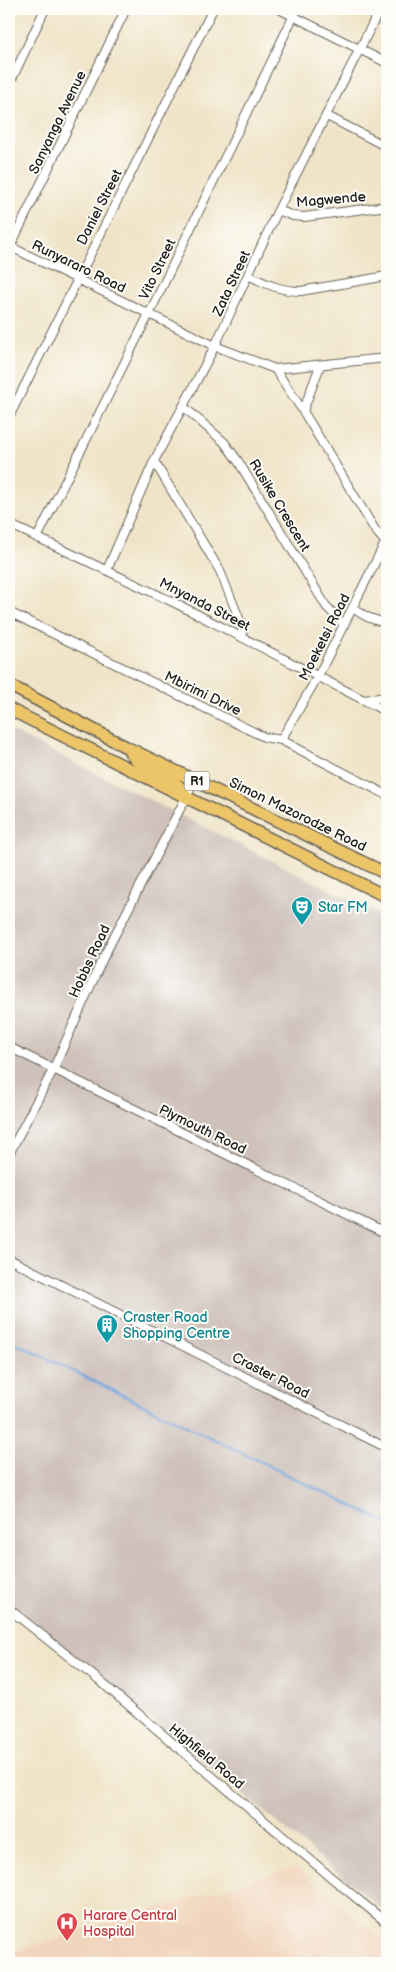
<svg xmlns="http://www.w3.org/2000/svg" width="396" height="1972" font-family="'Balsamiq Sans',sans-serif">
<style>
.built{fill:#f1d5bd}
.industrial{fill:#cec1ba}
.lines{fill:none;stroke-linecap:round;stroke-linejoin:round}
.stream{stroke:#6ea0d9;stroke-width:2.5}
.minor-casing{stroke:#666258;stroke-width:10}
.highway-casing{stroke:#666258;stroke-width:14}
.minor{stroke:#fff;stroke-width:8}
.highway{stroke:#edc569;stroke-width:11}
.labels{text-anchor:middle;stroke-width:4;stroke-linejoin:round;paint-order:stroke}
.shield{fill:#fdfcf7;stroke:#605f5e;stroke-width:1}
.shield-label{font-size:12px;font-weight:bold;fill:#1c1c1c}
.street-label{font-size:14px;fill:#1c1c1c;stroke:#fdfcf7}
.culture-label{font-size:14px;fill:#0d838f;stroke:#fdfcf7;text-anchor:start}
.health-label{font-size:14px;fill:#be3a42;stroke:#fdfcf7;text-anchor:start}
</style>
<rect width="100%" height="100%" fill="#fdfcf7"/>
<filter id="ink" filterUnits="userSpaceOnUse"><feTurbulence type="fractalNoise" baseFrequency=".02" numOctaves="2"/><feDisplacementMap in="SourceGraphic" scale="10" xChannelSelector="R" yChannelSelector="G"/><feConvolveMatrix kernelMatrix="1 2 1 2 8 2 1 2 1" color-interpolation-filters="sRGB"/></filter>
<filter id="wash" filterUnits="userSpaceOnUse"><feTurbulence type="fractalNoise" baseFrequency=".0096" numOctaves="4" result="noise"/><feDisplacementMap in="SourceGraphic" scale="20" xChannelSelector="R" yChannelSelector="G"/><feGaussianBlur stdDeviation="1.12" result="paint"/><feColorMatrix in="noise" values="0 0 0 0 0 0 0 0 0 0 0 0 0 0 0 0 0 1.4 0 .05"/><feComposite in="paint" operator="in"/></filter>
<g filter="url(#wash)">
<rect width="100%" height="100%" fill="#f0e4c8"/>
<path class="built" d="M296,1867L387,1944V1963H9V1953Z"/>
<path class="industrial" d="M9,730L387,918V1913L9,1602Z"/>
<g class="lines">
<path class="stream" d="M9,1340L387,1523"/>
</g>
</g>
<g filter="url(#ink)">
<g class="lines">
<g class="minor-casing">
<path id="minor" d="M279,9L387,63
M9,85L45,9
M327,116L387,147
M278,210L293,216L304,217L387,206
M9,246L215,346L275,369
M10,247L126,9
M248,275C266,284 281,291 301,291L387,276
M387,358L275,369L303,411L375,530L387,544
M184,407L224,442L238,461L326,606L344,625
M303,411L320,366
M9,417L213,9
M154,461L220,571L243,628L242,637
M9,524L179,605L387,712
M37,538L149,314L297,9
M107,570L154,461L215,346L278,210L380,9
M353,608C364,616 373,621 387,622
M9,612L264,737L281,740L387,795
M364,700L387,697
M281,740L318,676L385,543
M9,1047L387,1234
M9,1154L53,1070L103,958L195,780
M9,1259L387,1448
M9,1609L101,1682L333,1879L387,1923"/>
</g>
<g class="highway-casing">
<path id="highway" d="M9,685L126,747L387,874
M9,709L387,897
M130,752C134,757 139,763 144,767C161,778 177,777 186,797"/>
</g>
<use href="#minor" class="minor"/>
<use href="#highway" class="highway"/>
</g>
</g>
<defs>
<g id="theatre-pin" transform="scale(1.125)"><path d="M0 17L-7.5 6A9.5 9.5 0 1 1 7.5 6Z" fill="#0f9aa8" stroke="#fdfcf7"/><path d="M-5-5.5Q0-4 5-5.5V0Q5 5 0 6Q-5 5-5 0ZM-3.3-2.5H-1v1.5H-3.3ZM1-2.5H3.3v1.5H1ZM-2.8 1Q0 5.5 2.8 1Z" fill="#fff"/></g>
<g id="building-pin" transform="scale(1.125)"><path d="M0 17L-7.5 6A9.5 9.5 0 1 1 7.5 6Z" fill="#0f9aa8" stroke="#fdfcf7"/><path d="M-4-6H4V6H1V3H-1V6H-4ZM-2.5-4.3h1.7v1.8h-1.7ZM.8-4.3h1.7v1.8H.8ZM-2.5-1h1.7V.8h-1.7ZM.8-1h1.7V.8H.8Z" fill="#fff"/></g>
<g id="hospital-pin" transform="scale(1.125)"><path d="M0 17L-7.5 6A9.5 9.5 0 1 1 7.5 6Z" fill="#e0444e" stroke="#fdfcf7"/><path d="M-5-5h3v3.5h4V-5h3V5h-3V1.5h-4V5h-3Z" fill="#fff"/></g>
</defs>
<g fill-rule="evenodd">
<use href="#theatre-pin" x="302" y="907"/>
<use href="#building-pin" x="107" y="1325"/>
<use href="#hospital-pin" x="67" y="1923"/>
</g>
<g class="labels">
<rect class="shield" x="184.5" y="771.5" width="25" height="19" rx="4"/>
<g class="shield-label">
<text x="197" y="785">R1</text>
</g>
<g class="street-label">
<text transform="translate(57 122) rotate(-64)" y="5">Sanyanga Avenue</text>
<text transform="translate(331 199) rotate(-5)" y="5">Magwende</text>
<text transform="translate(99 207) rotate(-63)" y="5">Daniel Street</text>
<text transform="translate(79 266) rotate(26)" y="5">Runyararo Road</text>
<text transform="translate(157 269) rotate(-64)" y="5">Vito Street</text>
<text transform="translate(231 283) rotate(-65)" y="5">Zata Street</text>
<text transform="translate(280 505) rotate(59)" y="5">Rusike Crescent</text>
<text transform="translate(205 604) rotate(27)" y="5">Mnyanda Street</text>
<text transform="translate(324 637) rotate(-63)" y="5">Moeketsi Road</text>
<text transform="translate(203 693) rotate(26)" y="5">Mbirimi Drive</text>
<text transform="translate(298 814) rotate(26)" y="5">Simon Mazorodze Road</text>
<text transform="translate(89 961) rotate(-65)" y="5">Hobbs Road</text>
<text transform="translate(203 1129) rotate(26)" y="5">Plymouth Road</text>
<text transform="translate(271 1375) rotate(27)" y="5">Craster Road</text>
<text transform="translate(207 1756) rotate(40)" y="5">Highfield Road</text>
</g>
<g class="culture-label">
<text x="318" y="912">Star FM</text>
<text x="123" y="1322">Craster Road<tspan x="123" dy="16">Shopping Centre</tspan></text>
</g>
<g class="health-label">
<text x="83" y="1920">Harare Central<tspan x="83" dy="16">Hospital</tspan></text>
</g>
</g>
<rect width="396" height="1972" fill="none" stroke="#fdfcf7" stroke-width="30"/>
</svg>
